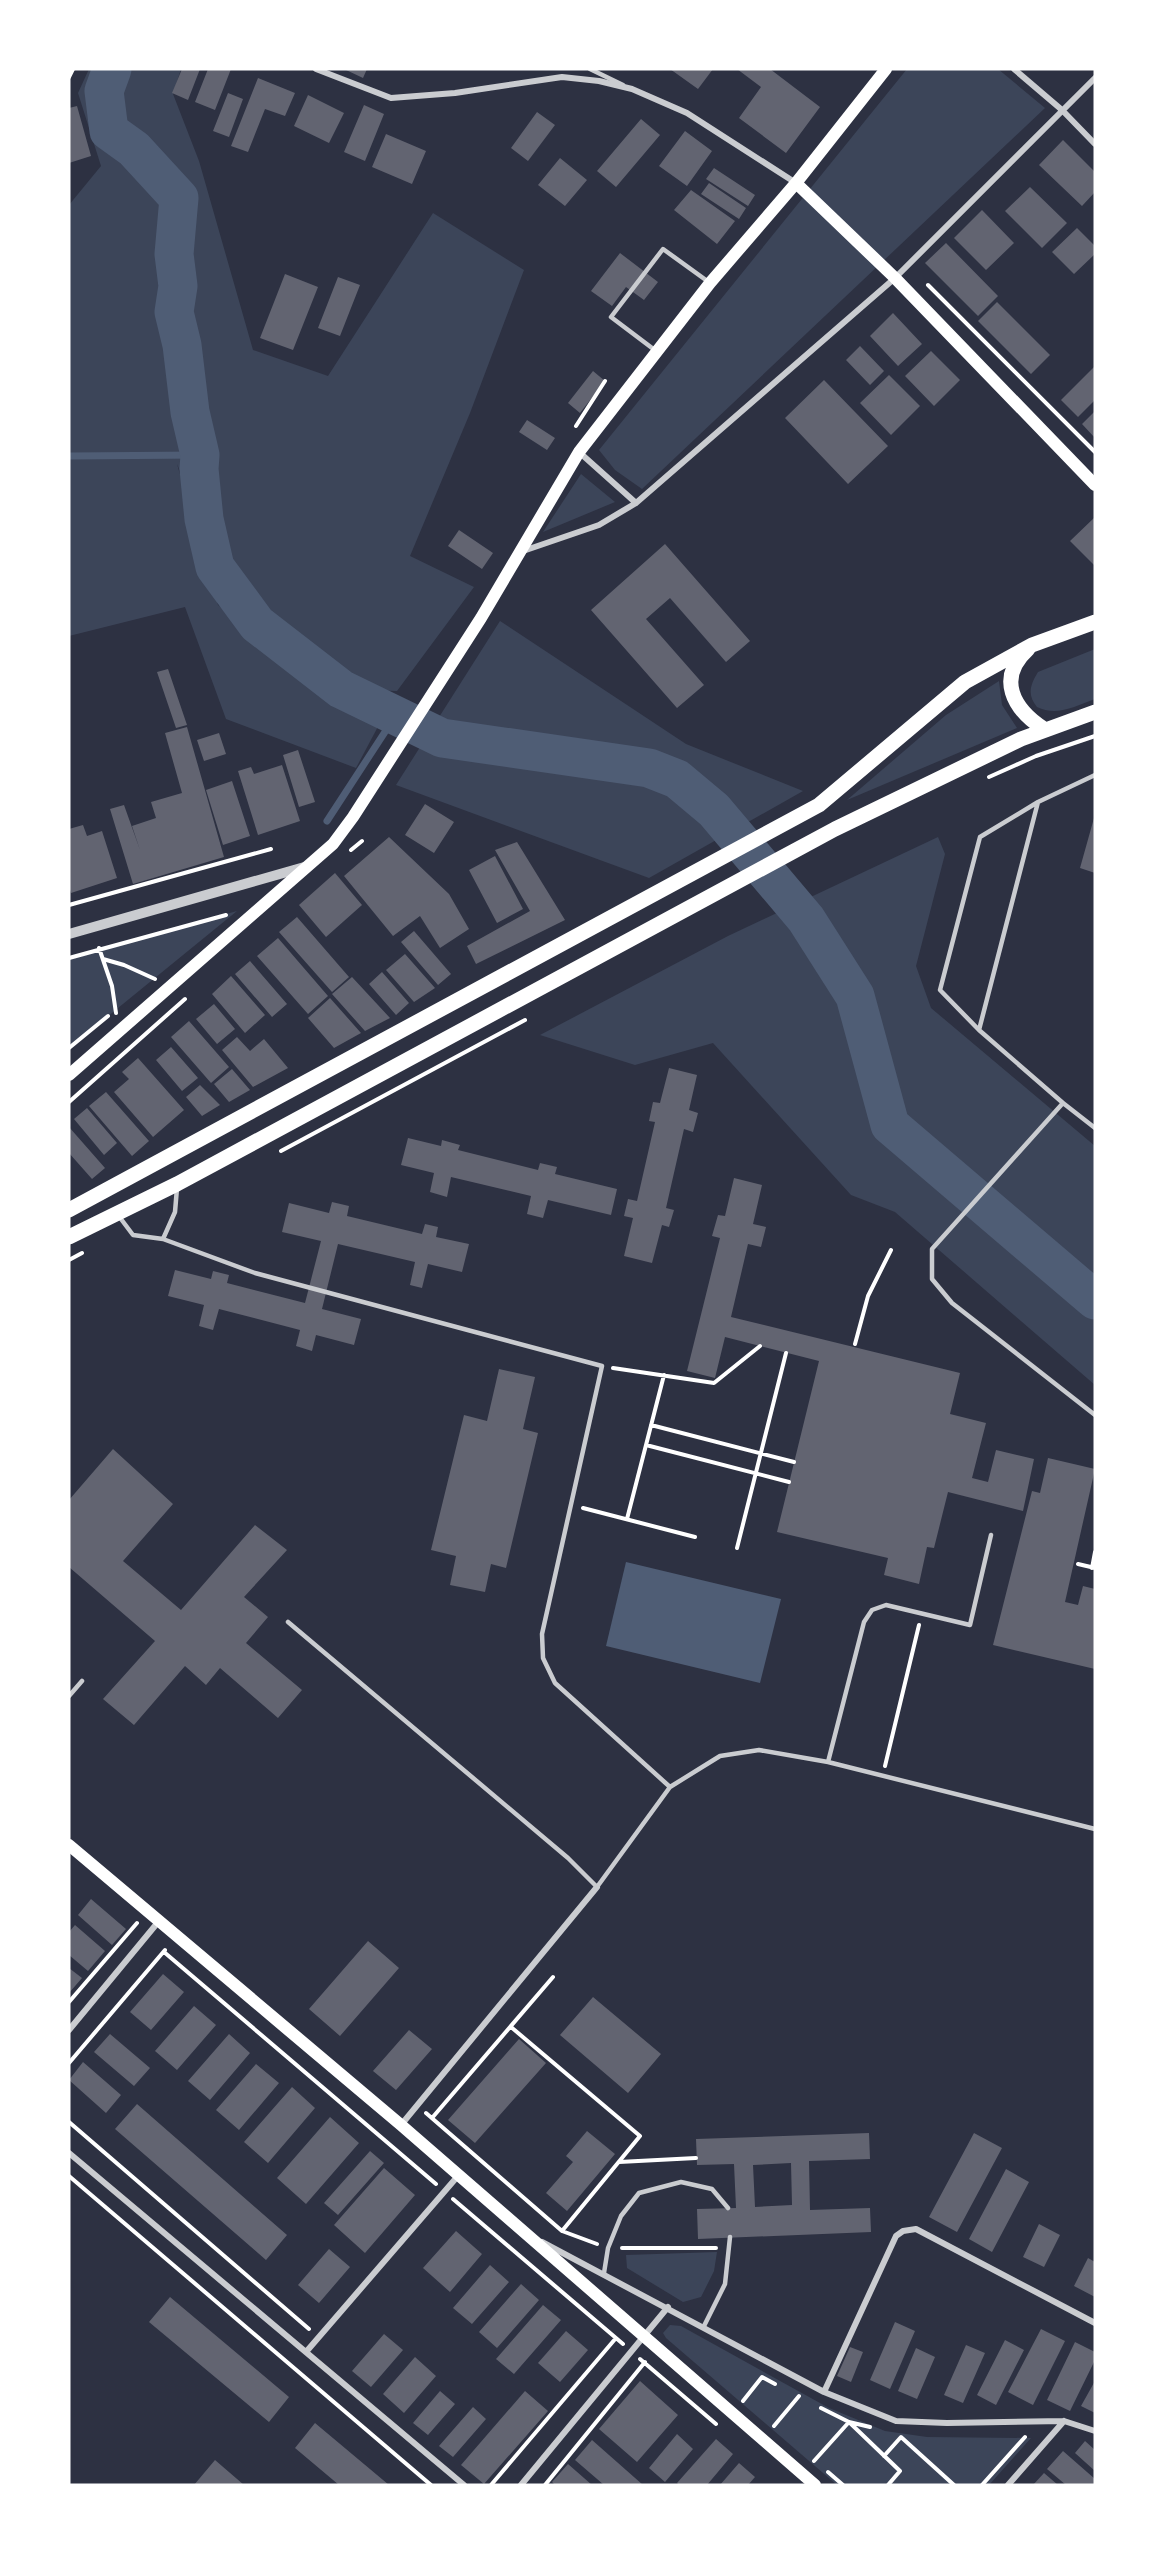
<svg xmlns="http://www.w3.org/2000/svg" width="1164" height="2554" font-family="'Source Sans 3',sans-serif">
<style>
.green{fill:#3c4559}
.water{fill:#4f5d75}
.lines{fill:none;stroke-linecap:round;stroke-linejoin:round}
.stream{stroke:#4f5d75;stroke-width:7}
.river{stroke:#4f5d75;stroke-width:39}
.building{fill:#626471;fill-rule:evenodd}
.path{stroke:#fff;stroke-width:4}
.service{stroke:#caccd0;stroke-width:4.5}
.minor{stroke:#caccd0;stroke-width:6}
.tertiary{stroke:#caccd0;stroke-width:10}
.secondary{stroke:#fff;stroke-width:12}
.primary{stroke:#fff;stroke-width:15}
</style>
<rect width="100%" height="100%" fill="#2d3142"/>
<path class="green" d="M89,69H181L173,94L199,161L253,350L328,376L433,213L524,270L470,413L410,556L474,587L397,691L341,689L230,587L177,464L218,605L309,677L382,719L356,768L226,719L185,607L69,636V205L101,166L78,93Z
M907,69H998L1045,108L642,489L615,470L599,450Z
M581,474L615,502L543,532Z
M500,621L686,744L803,791L649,878L396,785Z
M1095,649V699C1075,706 1057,717 1037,707C1027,695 1030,685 1038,672Z
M999,681L1002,705L1017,728L847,800L946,715Z
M938,837L945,854L916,966L931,1008L1095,1146V1385L895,1212L851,1195L713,1043L635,1065L540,1035L728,936Z
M237,911L69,1048V958Z
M717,2252L714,2271L701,2297L683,2302L627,2268L626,2255Z
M670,2325L681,2326L829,2408L885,2431L927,2437L1031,2438L989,2485H837L666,2338L663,2333Z"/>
<path class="water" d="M626,1562L781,1599L760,1683L606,1646Z"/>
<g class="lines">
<path class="stream" d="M69,456L200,455
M327,821L396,715"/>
<path class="river" d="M112,69L104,91L109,131L134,149L179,198L174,254L178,286L174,312L182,345L190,412L200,455L199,469L204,519L215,567L257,624L341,689L442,738L649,768L677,779L714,810L806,919L855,996L890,1125L1095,1300"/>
</g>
<path class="building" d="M182,69H200L188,100L172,93Z
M208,69H231L215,110L195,102Z
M344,69H367L363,78Z
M670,69H713L698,89Z
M737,69H770L820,107L786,153L739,118L761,87Z
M258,78L295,93L285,116L265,109L248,152L231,146Z
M228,93L243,99L229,137L213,131Z
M308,95L344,113L329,143L294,126Z
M364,105L384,114L365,161L344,152Z
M77,106L91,156L69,163V108Z
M537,112L555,125L528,161L511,148Z
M641,119L660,135L616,187L597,171Z
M685,131L712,151L687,186L659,166Z
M386,134L426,151L412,184L372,167Z
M1063,140L1095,172V192L1082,206L1039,165Z
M560,158L587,180L565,206L538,185Z
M714,168L755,195L748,206L706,179Z
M709,183L746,208L739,219L701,194Z
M1030,187L1067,223L1042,248L1005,211Z
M691,190L735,221L717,244L674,210Z
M982,210L1014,243L986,270L954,238Z
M1077,228L1095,246V254L1074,274L1052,252Z
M946,243L998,296L978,316L925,263Z
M620,253L658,282L644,300L626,287L612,306L591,291Z
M285,274L318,287L293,350L260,338Z
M338,277L360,285L340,336L318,328Z
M997,302L1050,355L1031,374L978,321Z
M893,313L922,344L898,366L870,336Z
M860,346L884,371L870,385L846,360Z
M931,351L960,380L934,406L905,376Z
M1095,366V400L1078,417L1061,400Z
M593,371L605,381L580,413L568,403Z
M889,375L920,406L891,435L860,403Z
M824,380L888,446L848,484L785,418Z
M1095,411V438L1082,424Z
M527,420L555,438L547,450L519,432Z
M1095,517V566L1070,541Z
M459,530L493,553L482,569L448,546Z
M665,544L750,641L726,662L670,598L646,619L704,685L677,708L591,610Z
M168,669L187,725L176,728L157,672Z
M187,727L224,857L133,884L110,809L124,805L140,850L132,826L156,818L151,802L182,793L165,733Z
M219,733L226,754L204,761L197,740Z
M298,750L315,802L299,807L283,755Z
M282,765L300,821L258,835L238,771L251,767L254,774Z
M232,781L250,836L223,845L206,790Z
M425,804L454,822L434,853L405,835Z
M1094,818H1095V873L1080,868Z
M83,825L87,836L102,831L117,878L71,893L69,886V829Z
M389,837L449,894L469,929L440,948L420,916L393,936L344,876Z
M517,842L565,920L476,964L467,946L530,911L495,850Z
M495,856L523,909L497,923L469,870Z
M335,873L362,905L326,937L299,905Z
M297,917L349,977L332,992L279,932Z
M414,931L451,974L438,985L401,942Z
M278,938L328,996L308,1014L257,956Z
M405,954L435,988L414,1002L386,970Z
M250,961L287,1004L272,1017L235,974Z
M382,972L409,1003L396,1015L369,984Z
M231,976L265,1015L245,1033L212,994Z
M352,977L390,1018L365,1031L332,994Z
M330,998L361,1033L334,1048L308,1018Z
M214,1004L235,1029L217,1044L196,1019Z
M189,1021L229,1067L211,1083L171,1037Z
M237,1037L250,1051L264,1039L288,1068L253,1087L222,1050Z
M171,1047L198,1078L182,1091L156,1060Z
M138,1058L184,1110L153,1137L114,1092L129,1079L122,1072Z
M669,1068L697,1075L689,1110L698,1113L693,1132L684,1129L666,1208L674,1210L669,1227L662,1225L652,1263L624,1256L633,1218L624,1216L628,1199L637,1201L655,1122L649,1121L653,1102L660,1103Z
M232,1069L250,1090L229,1102L214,1084Z
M200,1085L220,1105L202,1116L186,1097Z
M106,1092L149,1141L132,1156L89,1106Z
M87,1108L117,1143L104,1155L74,1119Z
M69,1127L105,1168L92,1179L69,1153Z
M408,1138L441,1146L442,1140L460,1145L458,1150L538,1170L540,1163L557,1167L555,1174L617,1189L611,1215L548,1200L543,1218L527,1214L531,1196L451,1177L447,1197L430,1192L434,1173L401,1165Z
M734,1178L762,1185L753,1224L766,1227L761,1247L748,1244L731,1317L960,1373L950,1414L986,1423L972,1478L988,1482L996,1450L1034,1459L1023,1511L948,1492L934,1548L927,1547L919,1584L884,1575L888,1558L777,1532L819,1361L725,1337L715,1378L687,1371L720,1238L712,1236L718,1215L725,1216Z
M332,1202L349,1206L347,1216L422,1234L425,1224L438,1227L436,1237L469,1244L462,1272L428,1264L422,1288L410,1285L415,1262L338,1244L322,1309L361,1319L354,1345L316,1335L312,1351L296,1346L300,1330L219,1309L213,1330L199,1326L204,1305L168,1296L175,1270L211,1279L213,1271L229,1275L227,1283L305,1303L321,1241L282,1232L289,1203L329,1213Z
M499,1369L535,1377L523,1429L538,1433L506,1568L491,1564L485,1592L450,1585L456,1556L431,1550L464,1415L487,1421Z
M113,1449L173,1504L123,1561L181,1610L255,1525L287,1550L244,1597L268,1617L246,1643L302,1690L278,1718L220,1668L206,1685L185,1666L134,1725L103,1699L155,1641L69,1567V1500Z
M1048,1458L1095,1469L1065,1602L1078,1605L1083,1586L1095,1589V1669L993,1645L1032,1491L1040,1493Z
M91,1899L126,1929L112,1945L78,1915Z
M75,1925L105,1951L88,1971L69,1955V1932Z
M368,1941L399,1968L340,2036L309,2009Z
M69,1968L82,1978L69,1993Z
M163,1974L184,1992L151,2030L130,2012Z
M593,1997L661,2054L628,2093L560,2035Z
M194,2006L216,2025L177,2070L155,2051Z
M409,2030L432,2049L396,2090L373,2071Z
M110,2034L150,2068L134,2086L94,2052Z
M229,2034L250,2053L210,2100L188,2081Z
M519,2039L546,2063L475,2143L448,2120Z
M83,2062L121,2095L106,2113L69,2080Z
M256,2064L279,2083L239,2130L216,2110Z
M292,2087L315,2108L268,2163L244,2142Z
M137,2104L287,2235L266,2260L115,2129Z
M330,2117L359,2143L306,2204L277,2178Z
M587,2131L615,2154L567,2211L546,2193L573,2162L566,2156Z
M869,2133L870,2159L809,2161L810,2210L870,2208L871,2232L698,2239L697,2209L736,2208L734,2164L697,2165L696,2139ZM791,2163L792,2205L755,2207L753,2165Z
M974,2133L1002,2148L957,2232L929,2217Z
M370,2151L384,2163L338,2215L324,2203Z
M384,2168L415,2195L365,2253L334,2225Z
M1006,2169L1029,2182L992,2252L969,2239Z
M1039,2224L1060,2235L1044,2267L1023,2257Z
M456,2231L482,2254L450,2292L423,2268Z
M329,2249L350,2267L319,2303L298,2285Z
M1088,2258L1095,2262V2297L1074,2286Z
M490,2265L509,2282L472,2324L453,2308Z
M521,2284L539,2300L497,2348L479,2332Z
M170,2297L289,2397L269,2422L149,2322Z
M543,2305L561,2320L514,2374L496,2359Z
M895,2322L915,2331L890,2389L870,2380Z
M1041,2329L1065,2341L1033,2405L1008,2392Z
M566,2331L588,2350L560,2382L538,2363Z
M384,2334L403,2350L371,2387L352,2371Z
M1005,2340L1024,2350L996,2405L977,2395Z
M1075,2342L1095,2352V2360L1070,2411L1047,2400Z
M966,2345L985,2353L963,2403L944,2395Z
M850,2347L863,2352L851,2382L837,2376Z
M916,2348L935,2357L917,2399L898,2391Z
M415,2357L436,2376L404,2413L383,2394Z
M640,2381L678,2415L637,2462L599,2429Z
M1095,2381V2413L1081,2406Z
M440,2391L455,2404L428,2435L413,2423Z
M525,2391L548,2411L484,2484L461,2465Z
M473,2407L486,2419L453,2457L439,2446Z
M315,2423L389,2485H339L295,2448Z
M677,2434L693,2449L665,2482L649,2468Z
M716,2439L733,2454L707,2485H679L677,2483Z
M592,2440L643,2485H604L575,2460Z
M1085,2441L1095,2450V2471L1075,2453Z
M1063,2451L1095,2479V2485H1066L1047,2469Z
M215,2460L244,2485H194Z
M739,2463L755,2477L748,2485H720Z
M568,2464L592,2485H555L552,2482Z
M1044,2473L1058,2485H1033Z"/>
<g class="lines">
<path class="path" d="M69,77L73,69
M928,285L1095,452
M576,426L605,381
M989,777L1036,756L1095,736
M351,850L362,841
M69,905L271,849
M99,948L112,986L116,1013
M69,958L226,915
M103,959L124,965L155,979
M69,1048L108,1016
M69,1102L185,999
M281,1151L525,1020
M69,1260L82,1253
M855,1344L868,1296L891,1250
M613,1368L714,1383L760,1346
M651,1425L794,1462
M646,1445L789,1482
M583,1508L695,1537
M627,1519L664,1375
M737,1548L786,1353
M1078,1564L1095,1568
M1092,1568L1095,1552
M885,1766L919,1625
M164,1952L436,2184
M69,2002L137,1923
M511,2027L640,2136L562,2231
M69,2063L165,1950
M426,2113L562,2231L597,2244
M432,2118L553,1977
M69,2122L309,2329
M619,2162L696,2158
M69,2176L431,2485
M453,2199L623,2344
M622,2248H716
M640,2359L716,2424
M743,2401L762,2377L775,2384
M821,2408L849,2422L870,2427
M774,2426L799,2396
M884,2456L901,2437L954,2485
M814,2461L849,2422L900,2471L888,2485
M828,2472L843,2485
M491,2485L616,2338
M545,2485L645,2362
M982,2485L1025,2437"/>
<path class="service" d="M590,69L623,85
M656,351L611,317L663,249L710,283
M1095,775L1038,802L979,1030L1063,1103L1095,1128
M979,1030L940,990L980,837L1038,802
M1063,1103L932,1249V1279L952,1303L1095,1415
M118,1215L133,1235L163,1239L175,1212L177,1188
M163,1239L255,1273L602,1366L542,1634L543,1658L555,1683L670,1787
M288,1622L568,1858L597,1887L670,1787L720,1756L759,1750L828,1762L1095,1829
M69,1696L82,1681
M828,1762L864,1622L872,1610L886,1605L970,1625L991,1535
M604,2273L608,2248L621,2216L639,2193L681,2182L712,2189L728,2208
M704,2326L725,2284L730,2237"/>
<path class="minor" d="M316,69L391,98L455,93L562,77L599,81L632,89L687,113L796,183
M1014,69L1062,110L1095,144
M579,452L636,503
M523,551L599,525L636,503L895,278L1095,78
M69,2030L159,1921
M401,2125L597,1887
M69,2153L464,2485
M542,2242L824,2392L896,2421L947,2423L1064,2421L1095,2431
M306,2352L457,2177
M824,2392L896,2236L903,2231L916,2229L1095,2323
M521,2485L668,2307
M1008,2485L1064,2421"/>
<path class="tertiary" d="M69,934L308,866"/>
<path class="secondary" d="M796,183L895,278L1095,485
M69,1075L333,844L353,817L481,618L579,452L710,283L796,183L886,69
M69,1845L401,2125L815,2485"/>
<path class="primary" d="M1028,649C996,678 1013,709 1044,729
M69,1210L819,805L965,682L1032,645L1095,622
M69,1237L177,1184L835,829L1021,739L1095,712"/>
</g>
<rect width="1164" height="2554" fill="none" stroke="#ffffff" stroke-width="141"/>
</svg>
